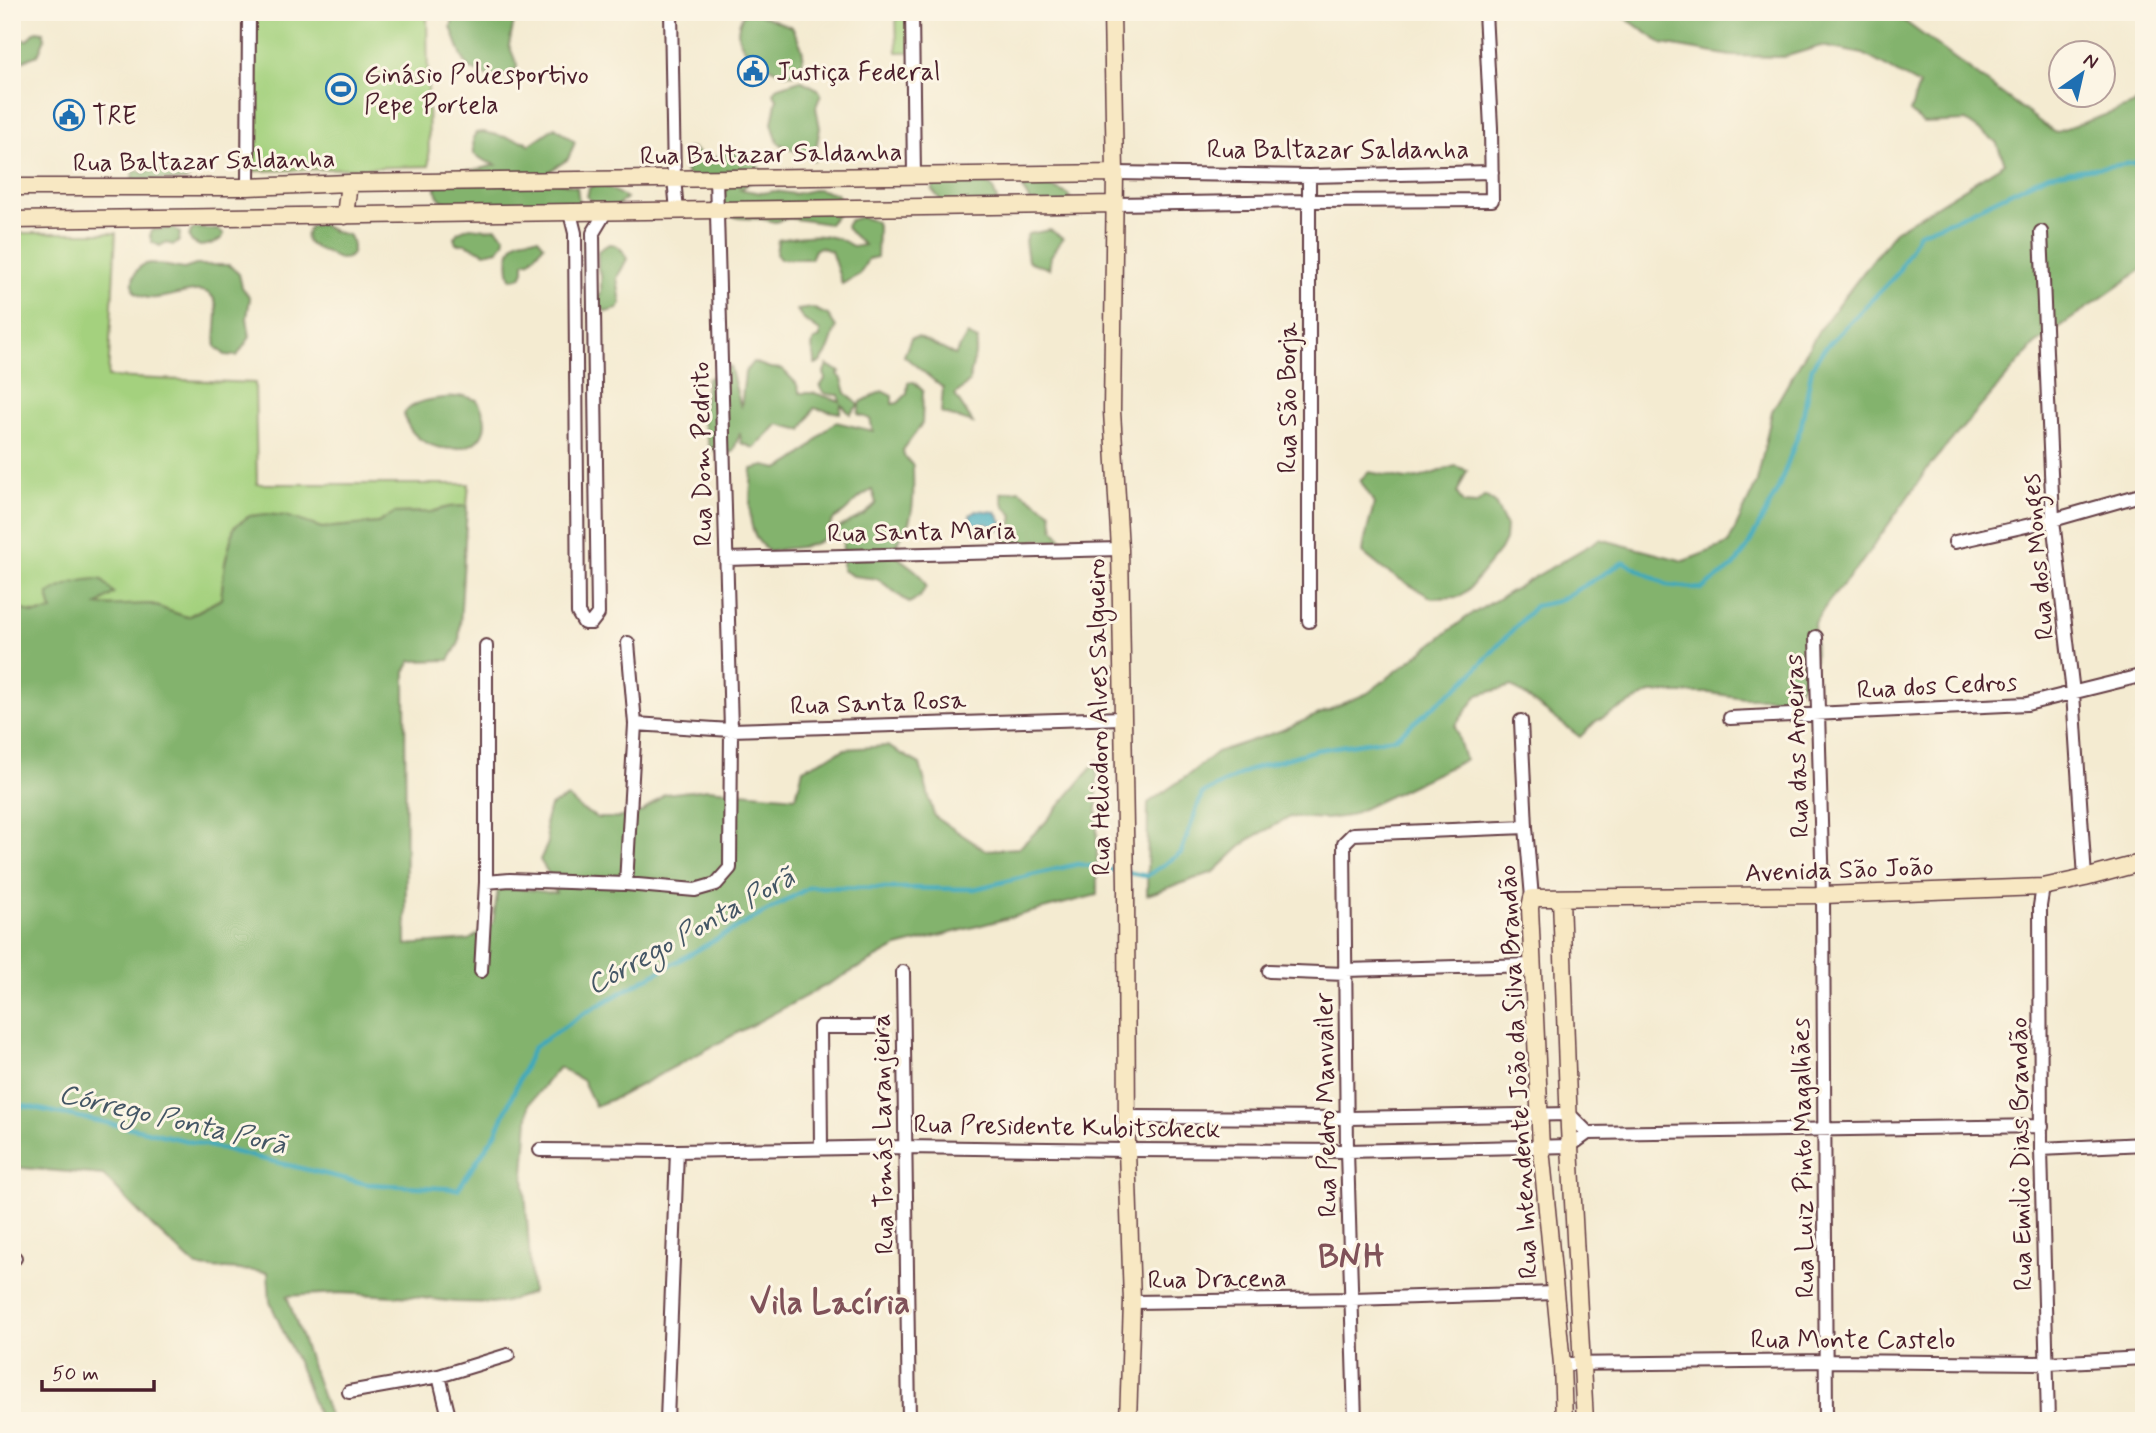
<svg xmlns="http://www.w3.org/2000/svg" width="2156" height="1433" font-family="Mynerve,sans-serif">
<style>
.green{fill:#a4d17e;stroke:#777854;stroke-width:2}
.forest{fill:#83b36d;stroke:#66694c;stroke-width:2}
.water{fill:#3ca9bb;stroke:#436473;stroke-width:2}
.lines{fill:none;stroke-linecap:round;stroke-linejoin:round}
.stream{stroke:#3ca9bb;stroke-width:4.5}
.street-casing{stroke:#643e44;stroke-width:16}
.secondary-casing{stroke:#643e44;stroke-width:19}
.street{stroke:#fff;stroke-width:12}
.secondary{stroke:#f8e8c3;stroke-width:16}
.labels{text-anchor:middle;stroke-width:6;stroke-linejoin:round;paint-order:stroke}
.poi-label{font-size:26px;fill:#4a1f2b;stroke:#fcf5e5;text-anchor:start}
.street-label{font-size:26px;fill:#4a1f2b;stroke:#fcf5e5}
.water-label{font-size:28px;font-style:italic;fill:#445665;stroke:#fcf5e5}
.district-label{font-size:33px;font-weight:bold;fill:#805259;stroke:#fcf5e5}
</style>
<rect width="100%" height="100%" fill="#fcf5e5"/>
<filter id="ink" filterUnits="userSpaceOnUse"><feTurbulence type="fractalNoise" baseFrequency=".0143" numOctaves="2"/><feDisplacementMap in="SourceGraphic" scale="14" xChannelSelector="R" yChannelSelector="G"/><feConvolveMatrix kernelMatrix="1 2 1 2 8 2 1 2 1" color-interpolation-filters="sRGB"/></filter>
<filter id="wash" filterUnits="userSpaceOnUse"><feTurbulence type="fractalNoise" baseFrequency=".00686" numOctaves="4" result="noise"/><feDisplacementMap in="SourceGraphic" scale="28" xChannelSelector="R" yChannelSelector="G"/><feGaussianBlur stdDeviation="1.57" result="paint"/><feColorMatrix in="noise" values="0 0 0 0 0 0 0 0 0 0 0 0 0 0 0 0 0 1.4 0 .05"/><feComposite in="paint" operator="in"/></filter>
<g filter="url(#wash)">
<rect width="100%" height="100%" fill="#f4ebd1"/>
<path class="green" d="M256,12H427L429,166L254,171Z
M896,12H909L910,52H897Z
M12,233H116L108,377L255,383L257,484H469L467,506L449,507L431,512L394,513L378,523L359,525L322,528L304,523L234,527L225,563L221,599L187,617L169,612L153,604L114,607L48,594L53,611C36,614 28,614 12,605Z"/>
<path class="forest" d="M455,12H516L509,45L517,65L516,71L499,79L486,76L469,68L462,57L451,27Z
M1612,12H1889L1903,20L2055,133L2133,105L2144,95V268L2034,345L1931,464L1862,562L1830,600L1814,623L1815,659L1807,680L1788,698H1744L1710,693H1650L1596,721L1580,737L1512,686L1478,695L1455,726L1465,760L1348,816L1326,819L1290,817L1248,840L1214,872L1147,895L1148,803L1187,776L1217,752L1280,731L1368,693L1467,617L1600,539L1684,561L1728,544L1757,482L1772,411L1819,330L1895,231L2005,163L1996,142L1966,121L1923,123L1910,112L1919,85L1863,54L1821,46L1784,57L1731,56L1662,44L1620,14Z
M756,13L792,27C801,46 809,54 797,74C781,77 746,57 740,41C736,31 739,24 743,14Z
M36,31L43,32L45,38L38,55L12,65V39L28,40Z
M800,80L818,89L821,94L816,107L820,128L814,160L778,143L772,123L777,98L773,93L776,88Z
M555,127L575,142L568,159L550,171L559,182L577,187L579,202C564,217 540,205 522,204C513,203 505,210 496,212C490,213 482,211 475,210C449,206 422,200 444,170H474L496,165L485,161L474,154L473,138L476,133L483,132L527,142L529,145Z
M692,148L710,163L724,151H731L755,161L762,172L743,188L738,189L762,193L775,191L794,194L818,189L837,194L845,206L829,224L789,218L775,222L762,219L739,218L726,214L720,193L730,188H710L686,174L684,154L686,149Z
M138,170L143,173C154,167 180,171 189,178L185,181L132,179L133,173Z
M969,176L992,187L997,199L993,217L981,220L945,205L932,190L937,180Z
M1031,179L1068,194L1074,207C1071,209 1068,213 1065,215C1046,223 1029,202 1022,188Z
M599,182L626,198L616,207L596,205L587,197L589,188Z
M861,217L875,221L878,227L877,257L868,259L860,274L842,284L831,251L820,247L815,250L811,259H780L776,254L778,240C801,236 834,230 853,247L864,245L847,229L846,226L850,220Z
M320,224L335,232L348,235C355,243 356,259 341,259C335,259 331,254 326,252C314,247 298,243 311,226Z
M470,227L486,229L496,228L505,237L504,243L498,250L485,253L466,244H456L454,238L458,232Z
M172,228L180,233L179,241L174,245L165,243L160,246L152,242L150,236L152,230Z
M196,228L219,230L224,234C221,243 209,245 200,246L192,242L189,237L191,231Z
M1050,230L1063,238L1051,256L1049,269L1028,261L1025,241L1028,234Z
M531,238H538L544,245L530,261L524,262V271L521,277L511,279C507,268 506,247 519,240C520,240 529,238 531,238Z
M609,244C619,244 623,251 627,259L617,278L621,303L618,309L606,312L598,304V298L601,293V274L598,269V251Z
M151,263L184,269L196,265H229L239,274L242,287L250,298L247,318L250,337L237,356L225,355L216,347C213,333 221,310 214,299C200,275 155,313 134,291C130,277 137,264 151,263Z
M812,308L828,315L836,327C832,339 829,354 818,364H815C816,355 809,349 814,340L820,338V331L804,320L797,310Z
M967,335L978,340L969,382L955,395L973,423L941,413L943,388L904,356L911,338L918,337L955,355Z
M753,362L770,368L782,369L796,383L800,393H814L840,401L839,395C831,394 823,396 820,387L825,379L824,372L827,365L840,372L838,374L842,379L846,393L859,405L850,414L841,404L840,413L814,408L802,430L778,424L754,448L741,443L740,433L733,452L721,455L709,446L702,419L707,379L730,366L741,408L745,372Z
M908,382H914L923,391L922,424L903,450L904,456L913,466C913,484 915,505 909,522C904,533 897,541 894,553C907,567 918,567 926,586L920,597L909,603L878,579L853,576L842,570L843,541L836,530C851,519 865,518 876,503L872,490C858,496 853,505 842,514C839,516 835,517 833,520C827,528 830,536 818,542C803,550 785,546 770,552C742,534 751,498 752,469L765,466L778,469C789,464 798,458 807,450C818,440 823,430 836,422L873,431L870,419L858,414L861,402L882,391L892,396V404L898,403L907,394Z
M464,396L477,400C513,457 415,467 404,414C415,397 445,399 464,396Z
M1455,466L1467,470L1457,493L1463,503L1476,504L1485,496L1495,503L1506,526L1505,540L1500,550L1469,589L1459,597L1432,598L1384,570L1363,553C1364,536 1371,520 1374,503L1360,480L1369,472L1406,479L1419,478Z
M1019,490L1051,512L1054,529L1062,539L1056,542L1037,539L1021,549L1003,540L1011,528L1013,515L1004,506L1001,493Z
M467,506L459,643L449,660L411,661L405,672L406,945L469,940L493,924L498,887C519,887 536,892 556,893L550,876L540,860L548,843L545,824L550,806L568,797L582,810L598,818H617L642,812L665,794L708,789L796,797L803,769L845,749L887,746L920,764L934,816L985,850L1019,848L1044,824L1097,761V895L897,947L618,1097L595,1106L583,1081L559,1067L529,1104L524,1174L532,1293L502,1303L455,1302L414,1297L339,1293L287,1296L331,1421H320L305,1380L270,1302L268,1272L197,1267L153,1227L103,1175L12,1167V605L34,614L52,611L48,594C66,584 80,579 101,579L114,593L97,605C115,607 131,604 149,604C156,605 178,615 188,617L221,599L225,563L234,527L249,516L267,514L286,516L322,528L378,523L394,513L431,512L449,507Z"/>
<path class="water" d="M977,510L996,512L1003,524L1002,528L1000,530L988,524H972L970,515Z"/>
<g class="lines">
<path class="stream" d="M12,1108L24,1106L142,1130L367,1184L458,1189L496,1133L533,1048L583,1014L810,887L974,889L1078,864L1147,876L1181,853L1202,794L1251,769L1316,750L1395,738L1466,680L1535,606L1558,601L1624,562L1667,585L1702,589L1733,567L1747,548L1778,489L1801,427L1812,367L1823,350L1897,274L1919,233L1955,219L2049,174L2134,163L2144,157"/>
</g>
</g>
<g filter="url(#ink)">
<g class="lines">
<g class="street-casing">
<path id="street" d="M671,12L674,178L677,211
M912,12L914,176
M1115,173L1309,176L1492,172
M248,187L249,12
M1114,204L1310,201L1492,200L1491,128L1485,12
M570,213L575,233L578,613L584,623H591L598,614L593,233L605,213
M2041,232L2053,520L2073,693L2085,878
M1955,542L2053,520L2144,494
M726,559L1120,549
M1309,621V176
M1816,637L1823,895L1826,1421
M1730,718L2027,704L2144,675
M1521,721L1526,827L1532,898
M635,724L731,730L1123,718
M486,882L510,880L626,884L695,890L716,884L730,868L731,730L716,177
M626,884L635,724L628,643
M2043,887L2040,906L2041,1149L2048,1421
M1345,970L1533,965
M481,971L486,882V646
M1269,971L1345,974
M903,972L909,1421
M1127,1117L1347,1118L1569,1114L1588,1133
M821,1148L820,1027H878
M2041,1149L2144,1144
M540,1150L677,1151L905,1147L1127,1150L1347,1151L1570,1146L1588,1133L2042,1126
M12,1258H15
M1132,1302L1352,1299L1555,1293
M1562,1364L1827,1361L2047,1363L2144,1358
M439,1376L450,1421
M349,1392L439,1376L508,1355
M667,1421L677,1151
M1355,1421L1347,1151L1344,843L1353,834L1526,827"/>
</g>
<g class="secondary-casing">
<path id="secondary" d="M1112,12L1115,173L1112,411L1120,549L1126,884L1127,1150L1132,1302L1128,1421
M12,187H248L349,183L1115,173
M345,216L349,183
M12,220C380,215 747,211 1114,204
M1561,898L1569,1128L1585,1421
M1564,1421L1562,1364L1541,1148L1530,908L1532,898L1823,895L2043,887L2085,878L2144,862"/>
</g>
<use href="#street" class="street"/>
<use href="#secondary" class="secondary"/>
</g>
</g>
<defs>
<g id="civic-ring" transform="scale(1.575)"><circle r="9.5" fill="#fcf5e5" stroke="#1f6fb2" stroke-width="1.5"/><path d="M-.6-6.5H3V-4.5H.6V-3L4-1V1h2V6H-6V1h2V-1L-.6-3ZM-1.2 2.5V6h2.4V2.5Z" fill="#1f6fb2"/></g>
<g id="stadium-ring" transform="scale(1.575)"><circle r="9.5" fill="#fcf5e5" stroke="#1f6fb2" stroke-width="1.5"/><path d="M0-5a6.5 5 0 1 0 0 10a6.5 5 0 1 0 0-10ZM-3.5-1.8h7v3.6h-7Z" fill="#1f6fb2"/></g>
</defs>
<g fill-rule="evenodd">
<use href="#civic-ring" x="753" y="71"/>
<use href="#stadium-ring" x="341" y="89"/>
<use href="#civic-ring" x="69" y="115"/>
</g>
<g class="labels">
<g class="poi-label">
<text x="776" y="80">Justiça Federal</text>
<text x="364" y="83">Ginásio Poliesportivo<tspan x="364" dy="30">Pepe Portela</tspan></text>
<text x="92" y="124">TRE</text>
</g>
<g class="street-label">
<text x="1338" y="158">Rua Baltazar Saldanha</text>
<text transform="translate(771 153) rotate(-1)" y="9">Rua Baltazar Saldanha</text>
<text transform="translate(204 160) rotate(-1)" y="9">Rua Baltazar Saldanha</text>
<text transform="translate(1287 398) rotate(-90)" y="9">Rua São Borja</text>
<text transform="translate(701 454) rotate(-91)" y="9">Rua Dom Pedrito</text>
<text transform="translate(922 531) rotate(-1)" y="9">Rua Santa Maria</text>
<text transform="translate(2037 557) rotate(-95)" y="9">Rua dos Monges</text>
<text transform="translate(1937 685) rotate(-3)" y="9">Rua dos Cedros</text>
<text transform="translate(878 702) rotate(-2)" y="9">Rua Santa Rosa</text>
<text transform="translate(1098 717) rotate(-91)" y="9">Rua Heliodoro Alves Salgueiro</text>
<text transform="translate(1796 746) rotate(-92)" y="9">Rua das Aroeiras</text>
<text transform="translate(1839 869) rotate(-2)" y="9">Avenida São João</text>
<text transform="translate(1517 1072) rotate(-93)" y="9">Rua Intendente João da Silva Brandão</text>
<text transform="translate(1325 1105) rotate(-91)" y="9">Rua Pedro Manvailer</text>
<text transform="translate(1067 1126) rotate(1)" y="9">Rua Presidente Kubitscheck</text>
<text transform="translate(882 1134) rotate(-91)" y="9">Rua Tomás Laranjeira</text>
<text transform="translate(2020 1154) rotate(-91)" y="9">Rua Emilio Dias Brandão</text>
<text transform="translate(1802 1158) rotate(-91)" y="9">Rua Luiz Pinto Magalhães</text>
<text transform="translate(1217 1278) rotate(-1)" y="9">Rua Dracena</text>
<text x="1853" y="1348">Rua Monte Castelo</text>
</g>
<g class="water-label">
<text transform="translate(690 930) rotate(-29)" y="10">Córrego Ponta Porã</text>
<text transform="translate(173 1118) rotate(13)" y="10">Córrego Ponta Porã</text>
</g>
<g class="district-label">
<text x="1351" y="1267">BNH</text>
<text x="830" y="1313">Vila Lacíria</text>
</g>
</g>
<rect width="2156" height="1433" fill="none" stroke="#fcf5e5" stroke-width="42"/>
<g transform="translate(2082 74) rotate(34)"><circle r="33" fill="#fcf5e5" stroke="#b59f9b" stroke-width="2"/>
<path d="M0-5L12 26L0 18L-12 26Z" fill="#1f6fb2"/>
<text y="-10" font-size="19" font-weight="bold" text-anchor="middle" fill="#4a1f2b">N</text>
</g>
<path d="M42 1380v10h112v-10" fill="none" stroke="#4a1f2b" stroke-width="3.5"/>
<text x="52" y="1380" font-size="21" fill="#4a1f2b" stroke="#fcf5e5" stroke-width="5" paint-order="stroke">50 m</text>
</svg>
